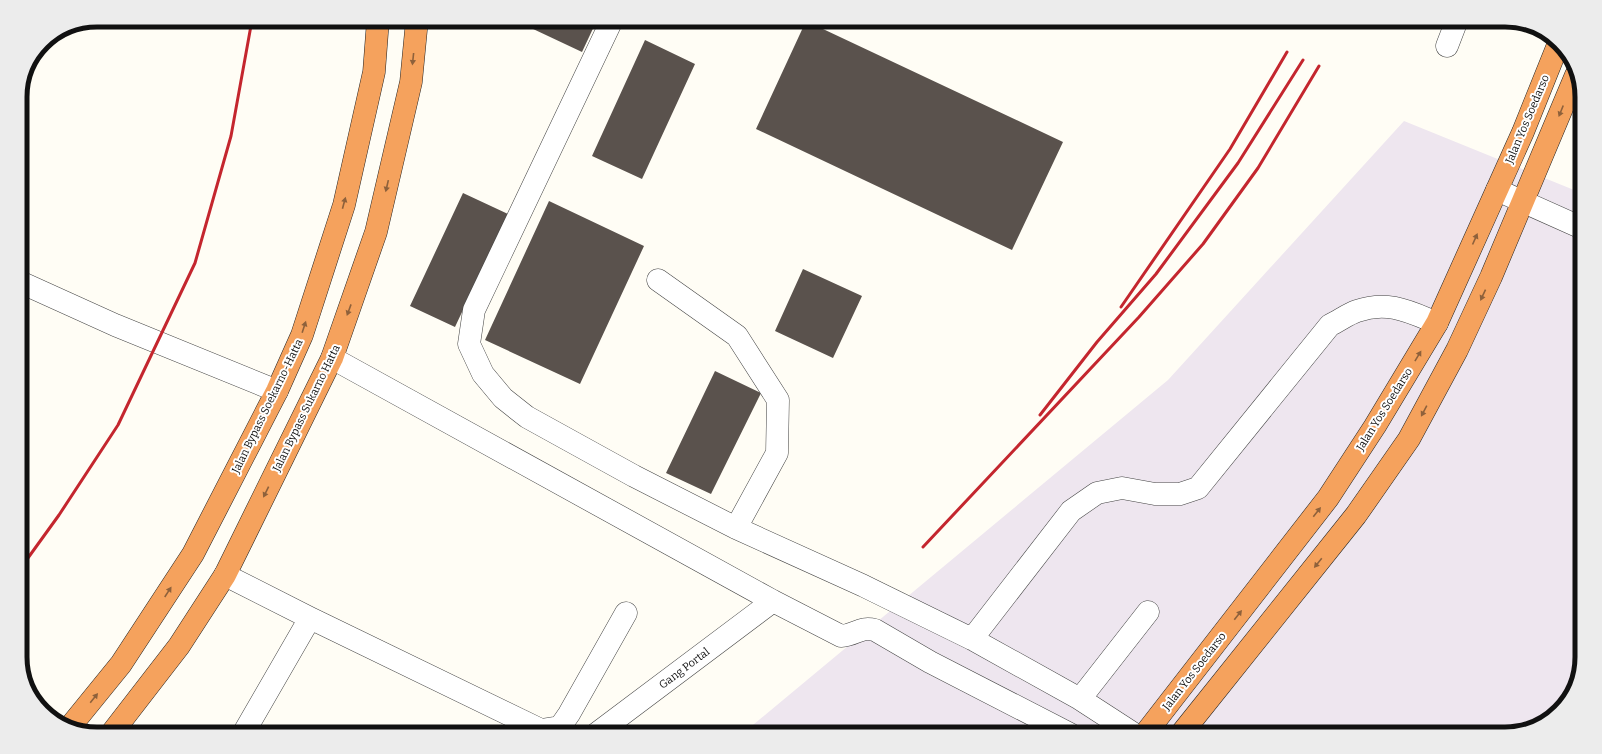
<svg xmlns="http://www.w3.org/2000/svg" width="1602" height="754" font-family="Bitter,serif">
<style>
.industrial{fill:#eee6ef}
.building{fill:#5a524d}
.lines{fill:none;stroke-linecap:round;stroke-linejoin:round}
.minor-casing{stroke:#444;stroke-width:23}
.highway-casing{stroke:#222;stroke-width:23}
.minor{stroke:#fff;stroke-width:22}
.highway{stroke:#f5a25d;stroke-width:22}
.rail{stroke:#c4262e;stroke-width:3}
.oneway{fill:#8e613b}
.labels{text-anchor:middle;stroke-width:4;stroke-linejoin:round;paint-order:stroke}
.street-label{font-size:11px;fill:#111;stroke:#fff}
.rim{fill:none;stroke:#111;stroke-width:5}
</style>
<rect width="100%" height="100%" fill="#fffdf5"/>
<path class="industrial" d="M1404,121L1579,192L1582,186V657L1576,687L1548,721L1505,734H742L1168,380Z"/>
<path class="building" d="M514,20H597L582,52Z
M806,21L1063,142L1012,250L756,129Z
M645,40L695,64L642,179L592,156Z
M463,193L508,214L455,327L410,306Z
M549,201L644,246L580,384L485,340Z
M803,269L862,296L833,358L775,331Z
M715,371L761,393L711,494L666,473Z"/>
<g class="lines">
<g class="minor-casing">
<path id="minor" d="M612,20L474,310L469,344L483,374L503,398L527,417L634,476L736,528L864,586L972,639L1080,699L1148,612
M1447,46L1457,20
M1497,190L1582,228
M658,280L737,336L778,400L777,453L736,528
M20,282L115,325L277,391
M332,358L773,601L841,636C856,635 860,626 875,630L930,662L1070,734
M225,575L310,618L541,730L560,727L569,714L626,613
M972,639L1071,511L1097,493L1122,488L1155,494H1180L1198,488L1330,325C1339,321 1348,314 1357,311C1388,300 1410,312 1437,323
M1080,699L1134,734
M243,734L310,618
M596,734L773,601"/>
</g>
<g class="highway-casing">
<path id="highway" d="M69,728L121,664L193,554L277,391L302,335L344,205L374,72L378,20
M111,734L179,646L225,575L332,358L376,232L411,82L417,20
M1145,734L1328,498L1375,426L1437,323L1523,132L1558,45
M1181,734L1356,515L1409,439L1457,350L1491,277L1576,75"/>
</g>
<use href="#minor" class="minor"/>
<use href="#highway" class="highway"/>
<path class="rail" d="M1121,307L1230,149L1287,52
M1040,415L1097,342L1156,274L1238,163L1303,60
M923,547L1139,317L1203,244L1258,168L1319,66
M20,569L59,515L118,425L195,263L231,136L252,20"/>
</g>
<defs><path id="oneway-solid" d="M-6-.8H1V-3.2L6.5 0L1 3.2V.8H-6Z"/></defs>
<g class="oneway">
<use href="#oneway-solid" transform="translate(413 59) rotate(96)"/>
<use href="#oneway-solid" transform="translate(1561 111) rotate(112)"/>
<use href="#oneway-solid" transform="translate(387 186) rotate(103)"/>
<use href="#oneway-solid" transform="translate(344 203) rotate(-75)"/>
<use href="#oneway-solid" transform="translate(1475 239) rotate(-66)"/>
<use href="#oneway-solid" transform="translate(1483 295) rotate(115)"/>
<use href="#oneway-solid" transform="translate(349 310) rotate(110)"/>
<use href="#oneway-solid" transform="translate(304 327) rotate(-72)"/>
<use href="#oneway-solid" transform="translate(1418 356) rotate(-59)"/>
<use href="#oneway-solid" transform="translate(1424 411) rotate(118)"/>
<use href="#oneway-solid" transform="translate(266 492) rotate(116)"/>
<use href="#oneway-solid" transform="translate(1317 512) rotate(-52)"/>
<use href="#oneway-solid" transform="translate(1318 563) rotate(129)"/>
<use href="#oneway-solid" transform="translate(168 592) rotate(-57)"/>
<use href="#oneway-solid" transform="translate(1238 615) rotate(-52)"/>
<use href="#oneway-solid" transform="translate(94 698) rotate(-51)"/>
</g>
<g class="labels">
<g class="street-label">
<text transform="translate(1527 119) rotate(-67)" y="4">Jalan Yos Soedarso</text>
<text transform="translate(267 406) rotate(-64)" y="4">Jalan Bypass Soekarno-Hatta</text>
<text transform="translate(306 408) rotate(-64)" y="4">Jalan Bypass Sukarno Hatta</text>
<text transform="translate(1384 409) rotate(-58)" y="4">Jalan Yos Soedarso</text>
<text transform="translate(684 668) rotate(-37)" y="4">Gang Portal</text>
<text transform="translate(1194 671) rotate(-52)" y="4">Jalan Yos Soedarso</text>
</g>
</g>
<path d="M0 0H1602V754H0ZM97 27H1505A70 70 0 0 1 1575 97V657A70 70 0 0 1 1505 727H97A70 70 0 0 1 27 657V97A70 70 0 0 1 97 27Z" fill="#ececec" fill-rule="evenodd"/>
<path class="rim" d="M97 27H1505A70 70 0 0 1 1575 97V657A70 70 0 0 1 1505 727H97A70 70 0 0 1 27 657V97A70 70 0 0 1 97 27Z"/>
</svg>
